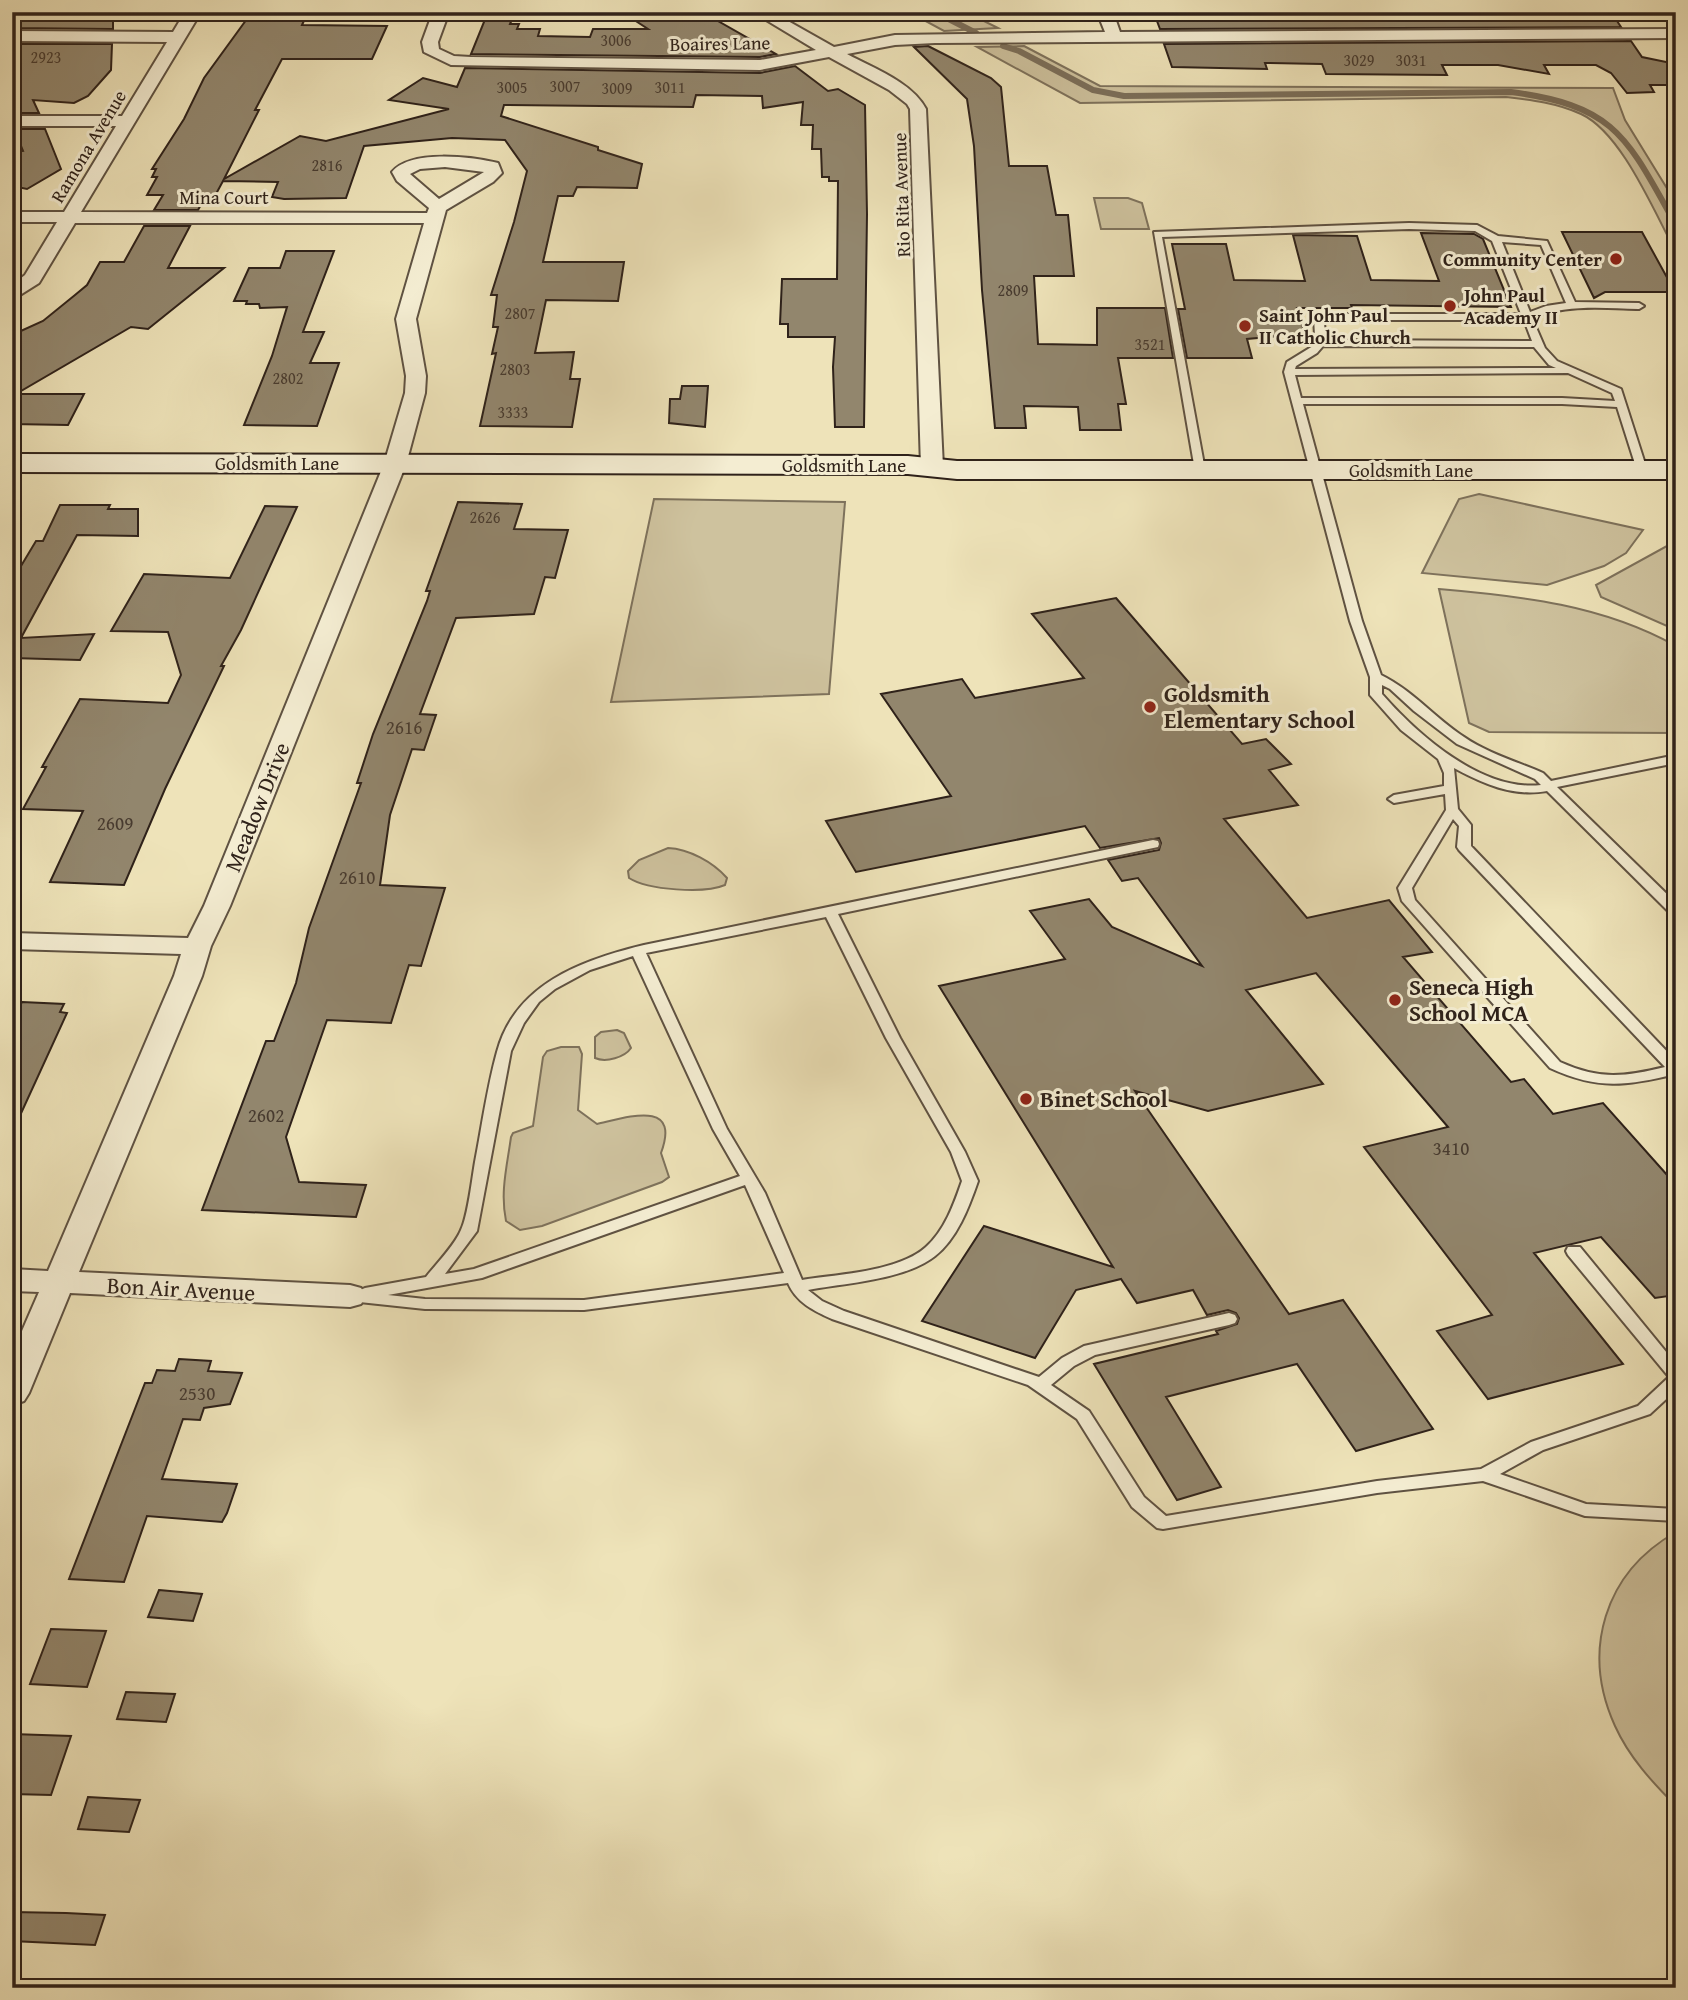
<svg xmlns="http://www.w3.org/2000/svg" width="1688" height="2000" font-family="'Gentium Book Plus',serif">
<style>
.green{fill:#cec29e;stroke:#7e725c;stroke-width:2}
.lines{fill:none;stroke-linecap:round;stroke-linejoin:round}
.stream{stroke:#7b6e59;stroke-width:6}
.building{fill:#92866d;stroke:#2f221a;stroke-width:2}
.lane-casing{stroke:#5f5242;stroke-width:4}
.street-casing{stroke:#5f5242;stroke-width:4}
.secondary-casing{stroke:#2f221a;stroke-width:4}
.lane{fill:#f4edd2;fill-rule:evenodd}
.street{fill:#f4edd2;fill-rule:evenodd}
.secondary{fill:#f4edd2;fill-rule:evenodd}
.poi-dot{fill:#8f2418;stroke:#f4edd2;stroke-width:2.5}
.labels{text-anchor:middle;stroke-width:6;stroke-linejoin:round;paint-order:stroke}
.far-number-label{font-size:16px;fill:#483b2f}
.far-street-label{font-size:19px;fill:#2f221a;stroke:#f4edd2}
.far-poi-label{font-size:19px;font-weight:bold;fill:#2f221a;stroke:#f4edd2;text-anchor:start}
.number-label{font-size:19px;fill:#483b2f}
.poi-label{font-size:23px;font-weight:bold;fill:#2f221a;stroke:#f4edd2;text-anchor:start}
.street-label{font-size:23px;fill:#2f221a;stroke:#f4edd2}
</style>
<rect width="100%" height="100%" fill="#eee3b9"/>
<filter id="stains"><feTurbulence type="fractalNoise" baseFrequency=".00286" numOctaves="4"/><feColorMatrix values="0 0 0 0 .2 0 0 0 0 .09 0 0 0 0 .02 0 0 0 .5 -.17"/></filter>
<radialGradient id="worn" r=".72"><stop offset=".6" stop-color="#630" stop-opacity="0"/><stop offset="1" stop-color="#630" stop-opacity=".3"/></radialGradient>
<path class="green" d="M909,12H966L998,28L944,31Z
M1024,46L1100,86L1613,88L1625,120L1676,203V252C1654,212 1622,133 1581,114C1557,103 1532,100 1506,97L1080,103L977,47Z
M1094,198H1128L1142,203L1149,229H1101Z
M1479,494L1643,530L1626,553L1604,566L1547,585L1422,573L1459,499Z
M654,499L845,502L829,694L611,702Z
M1676,541V630L1601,597L1596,585Z
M1439,589C1521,596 1603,605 1676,646V733L1489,732L1469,723Z
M668,848C689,849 713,862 727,878L725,885C704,894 648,890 629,878L628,871L639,860Z
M617,1030L624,1033L631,1048C625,1057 606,1063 595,1058V1037L601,1032Z
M561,1047H579L582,1054L578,1110L597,1124C628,1117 681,1099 661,1153L669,1177L662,1182L542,1226L520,1230L506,1221C500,1192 507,1166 511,1137L513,1133L533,1126L543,1057L547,1051Z
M1676,1532V1806C1652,1782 1629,1757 1615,1726C1581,1651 1604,1573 1676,1532Z"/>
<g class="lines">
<path class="stream" d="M935,12L976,33
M1003,46L1019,51L1093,90L1124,96L1511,92C1617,106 1627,138 1676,225"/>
</g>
<path class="building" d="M12,12H113V29L12,28Z
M252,12H308L302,25L387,26L372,59H282L255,110H259L224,179L300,136L326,141L449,109L389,100L423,78L457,87L465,68L760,73L795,66L828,91L838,89L865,105L867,214L864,427H835L833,367L835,337H788V324H780L782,279H837L838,181H829V177H822L821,149H812L813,125H801L803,102L763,108L762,96L696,95L693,107L504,105L501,116L598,147V150L642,164L637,188L577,187L573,196H558L543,262H624L618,301L546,300L535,353L574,352L570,379H580L572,427L480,426L496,353L492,354L498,327H493L497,295H491L514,222L527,171L505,140L452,138L364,146L346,198L284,199L272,197L278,182L223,181L216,194H207L198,210H154L163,195H147L157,177H152L156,169H152L184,119L204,78Z
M488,12H515L510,24H519L517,29H540L538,36L590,37L593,29H648L622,12H702L776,54L760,57L471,54Z
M1332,12H1611L1621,27L1160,29L1154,13Z
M1631,41L1642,57L1676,64V85H1650L1654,92L1627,93L1611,73L1596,65H1544L1549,74L1498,65H1442L1447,75L1326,74L1322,64L1265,63L1267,69L1172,67L1164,44Z
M12,44H112L111,70L88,96L74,103L33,100L39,113H12Z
M928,46L991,78L1001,87L1009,166H1047L1056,215H1068L1074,276H1034L1038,344L1097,345V308H1165L1173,358H1118L1126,404H1118L1121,430H1080L1078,407L1024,406L1026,428H995L982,290L974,146L967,99L914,47Z
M14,129H45L61,169L27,189L12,186V152L23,151Z
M144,226H190L168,268H224L148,329L131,327L16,394H84L68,425L12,424V335L43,321L75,295L87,285L100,262H124Z
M1562,232H1642L1675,292H1605L1594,298Z
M1421,233L1474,234L1483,239L1511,307L1351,305L1352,308H1297L1305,334L1247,339L1252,358H1187L1178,309H1185L1172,244H1226L1234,280L1305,281L1293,235L1357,236L1371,280L1439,281Z
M286,251H334L303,332H324L310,363H339L317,426L244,425L272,356L287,307L260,308L259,304H246L247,301H234L249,268H280Z
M682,386H708L705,427L669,423L670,399H680Z
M458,502L522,504L514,529L568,530L555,578L545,577L534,614L456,618L420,714L436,715L424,750L412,749L390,815L380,885L445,888L421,966L409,965L391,1023L327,1020L286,1137L299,1182L366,1185L356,1217L202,1210L266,1041H274L296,983L309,928L361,783H357L373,734L427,601L430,591H426Z
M60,505H110L108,509H138V536L77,535L21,638L94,634L80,660L12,658V581L36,541H43Z
M265,506L297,507L241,630L221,666H224L165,789L124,885L50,882L83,811L23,809L46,767H42L80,699L168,703L181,675L168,632L111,631L144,574L230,578Z
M1116,598L1242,744L1266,739L1291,764L1269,770L1298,805L1224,819L1307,918L1389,900L1432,952L1403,957L1511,1082L1524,1079L1553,1114L1603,1103L1676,1185V1295L1655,1298L1601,1237L1534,1253L1623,1364L1488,1399L1437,1331L1492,1315L1364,1147L1448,1127L1316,973L1246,990L1323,1084L1208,1111L1135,1091L1289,1314L1343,1300L1433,1429L1356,1451L1297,1364L1166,1397L1221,1487L1177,1500L1094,1364L1218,1334L1216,1331L1237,1324L1239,1318L1236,1313L1228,1310L1207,1315L1193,1290L1137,1303L1121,1279L1076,1290L1035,1358L922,1321L984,1226L1113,1267L939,986L1065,959L1030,911L1089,899L1112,927L1202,966L1138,878L1122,881L1108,860L1159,850L1161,843L1159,838L1100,848L1085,826L856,872L826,821L951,796L881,694L962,679L975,698L1084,678L1032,614Z
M22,1002L64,1004L60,1012L67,1013L12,1133V1009H18Z
M179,1359L211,1361L208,1371L242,1373L230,1404L204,1408L200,1420L183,1419L162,1479L237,1484L227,1513L222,1522L147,1516L124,1582L69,1579L145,1383H152L157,1370L175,1371Z
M159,1590L202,1594L193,1621L148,1617Z
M51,1629L106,1631L87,1687L30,1684Z
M126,1692L175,1694L166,1722L117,1719Z
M12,1734L71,1736L51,1795L12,1794Z
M88,1797L140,1800L129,1832L78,1829Z
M12,1912L66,1913L105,1915L95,1945L12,1941Z"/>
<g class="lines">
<g class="lane-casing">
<path id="lane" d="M1409,223L1477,225L1498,236L1547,241L1575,302L1639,303L1644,306L1639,309C1603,308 1567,304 1532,318L1545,348L1557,361L1621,389L1647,470L1646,472L1642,473L1637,470L1617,407L1562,404H1303L1362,621L1381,675C1412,690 1435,718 1464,737C1487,753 1518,762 1543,773L1551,781L1676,755V763L1557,787L1676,903V915L1671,914L1547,791C1512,797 1484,784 1454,768L1458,809L1471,825V846L1676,1061V1074C1626,1086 1598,1090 1550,1068L1402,901L1398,888L1446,810L1445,794L1394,803L1388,799L1394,795L1444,786V773L1438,759L1401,730L1370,695V677L1350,621L1284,372L1287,362L1313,346L1315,336L1314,317L1319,314H1521L1492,241L1475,231L1409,229L1162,237L1205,470L1200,473L1195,470L1154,232ZM1502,242L1541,245L1566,303L1546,306L1530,312ZM1324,320H1524L1532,341L1325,340ZM1323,346L1534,347L1549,365L1556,368L1295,369L1296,366L1317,353ZM1568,373L1612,393L1615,401L1562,398H1301L1295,375ZM1382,685L1390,689L1414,711L1457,744L1535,779L1541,785C1482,792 1418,735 1382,694ZM1453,819L1459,826L1457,847L1459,850L1665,1067C1624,1077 1600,1080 1560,1062L1415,900L1412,888Z
M1153,840L1158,841L1159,844L1158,847L838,914L900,1038L965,1152L978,1181C969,1207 957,1239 935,1256C905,1280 845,1283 808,1290L822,1301L844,1311L1039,1377L1062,1358L1084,1346L1229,1313L1235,1315L1237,1319L1235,1323L1229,1325L1095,1355L1074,1366L1051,1385L1089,1411L1144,1497L1166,1516L1377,1481L1481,1469L1531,1442L1638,1406L1669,1377L1568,1255L1566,1251L1568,1247H1580L1676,1364V1390L1650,1414L1543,1450L1500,1474L1586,1504L1676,1509V1521L1585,1516L1483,1481L1377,1493L1163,1529L1157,1528L1132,1507L1077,1419L1028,1385L832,1319C814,1311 796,1302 788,1283L584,1310L425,1309L350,1301L344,1300L342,1296L344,1292L358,1291L365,1288L426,1277C436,1264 455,1245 461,1230C468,1216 472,1179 475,1162C482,1126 487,1088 497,1052C515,984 582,960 644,945ZM826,917L886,1038L951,1152L962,1181C954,1204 945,1230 926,1247C898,1272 838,1274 802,1280L765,1193L727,1129L646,953ZM633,956L713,1129L740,1176L474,1269L445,1274L477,1231L511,1051L524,1023L539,1002L555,989L590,970ZM745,1185L784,1273L584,1300L425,1299L388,1295L482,1278Z"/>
</g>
<g class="street-casing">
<path id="street" d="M185,12H201L81,212L427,213L429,208L397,181L392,172C411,149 472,157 498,163L502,173L493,182L446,210L416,319L426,376L425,393L406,464L230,906L211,946L202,976L79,1272L350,1285L361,1288L366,1296L361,1304L350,1307L70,1293L29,1393L24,1401L12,1405V1354L39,1292L12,1291V1269L48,1271L174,976L181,954L12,949V933L188,938L204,906L384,464L405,393L406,376L396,319L424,223H75L39,283L12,300V285L25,275L57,222H12V212H64L116,126H12V116H122L167,42L12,41V31L173,32ZM445,167L484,172L439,199L410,174L420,169Z
M433,12H449L438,42L439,49L454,56L471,57L760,60L816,50L753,12H772L834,47L895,35L1105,32L1097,12H1113L1120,32L1674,29L1676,38L935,43L895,45L847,54C873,68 912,82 926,109L943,467L939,471H925L921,467L910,109L907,104L889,90L829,57L760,70L451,65L424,52L422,42Z"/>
</g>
<g class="secondary-casing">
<path id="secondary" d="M12,454L908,456L957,461H1676V479H957L908,474L12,472Z"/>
</g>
<use href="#lane" class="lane"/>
<use href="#street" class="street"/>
<use href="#secondary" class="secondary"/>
</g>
<g class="poi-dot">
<circle cx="1616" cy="259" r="7"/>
<circle cx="1450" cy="306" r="7"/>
<circle cx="1245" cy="326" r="7"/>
<circle cx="1150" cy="707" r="7"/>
<circle cx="1395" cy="1000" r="7"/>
<circle cx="1026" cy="1099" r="7"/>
</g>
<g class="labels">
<g class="far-number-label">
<text x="616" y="46">3006</text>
<text x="46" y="63">2923</text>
<text x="1359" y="66">3029</text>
<text x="1411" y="66">3031</text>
<text x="565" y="92">3007</text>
<text x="512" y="93">3005</text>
<text x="670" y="93">3011</text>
<text x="617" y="94">3009</text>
<text x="327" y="171">2816</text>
<text x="1013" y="296">2809</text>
<text x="520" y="319">2807</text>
<text x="1150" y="350">3521</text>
<text x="515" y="375">2803</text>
<text x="288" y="384">2802</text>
<text x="513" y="418">3333</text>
<text x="485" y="523">2626</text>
</g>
<g class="far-street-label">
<text transform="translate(720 43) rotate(-1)" y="7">Boaires Lane</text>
<text transform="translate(88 146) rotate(-59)" y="7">Ramona Avenue</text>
<text transform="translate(901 195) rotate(-92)" y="7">Rio Rita Avenue</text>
<text x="224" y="204">Mina Court</text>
<text x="277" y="470">Goldsmith Lane</text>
<text x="844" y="472">Goldsmith Lane</text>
<text x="1411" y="477">Goldsmith Lane</text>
</g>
<g class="far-poi-label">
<text x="1602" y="266" text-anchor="end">Community Center</text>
<text x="1464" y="302">John Paul<tspan x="1464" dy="22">Academy II</tspan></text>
<text x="1259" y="322">Saint John Paul<tspan x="1259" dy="22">II Catholic Church</tspan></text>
</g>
<g class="number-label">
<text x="404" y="734">2616</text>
<text x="115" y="830">2609</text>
<text x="357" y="884">2610</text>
<text x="266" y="1122">2602</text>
<text x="1451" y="1155">3410</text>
<text x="197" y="1400">2530</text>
</g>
<g class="poi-label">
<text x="1164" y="702">Goldsmith<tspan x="1164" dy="26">Elementary School</tspan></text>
<text x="1409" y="995">Seneca High<tspan x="1409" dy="26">School MCA</tspan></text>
<text x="1040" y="1107">Binet School</text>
</g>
<g class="street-label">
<text transform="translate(257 807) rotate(-68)" y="8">Meadow Drive</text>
<text transform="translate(181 1289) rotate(3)" y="8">Bon Air Avenue</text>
</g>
</g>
<rect width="1688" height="2000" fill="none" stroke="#eee3b9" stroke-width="42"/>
<rect x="14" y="14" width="1660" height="1972" fill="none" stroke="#2f221a" stroke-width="3.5"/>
<rect x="21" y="21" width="1646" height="1958" fill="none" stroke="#2f221a" stroke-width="2"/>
<rect width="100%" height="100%" filter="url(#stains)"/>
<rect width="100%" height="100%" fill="url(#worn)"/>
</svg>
